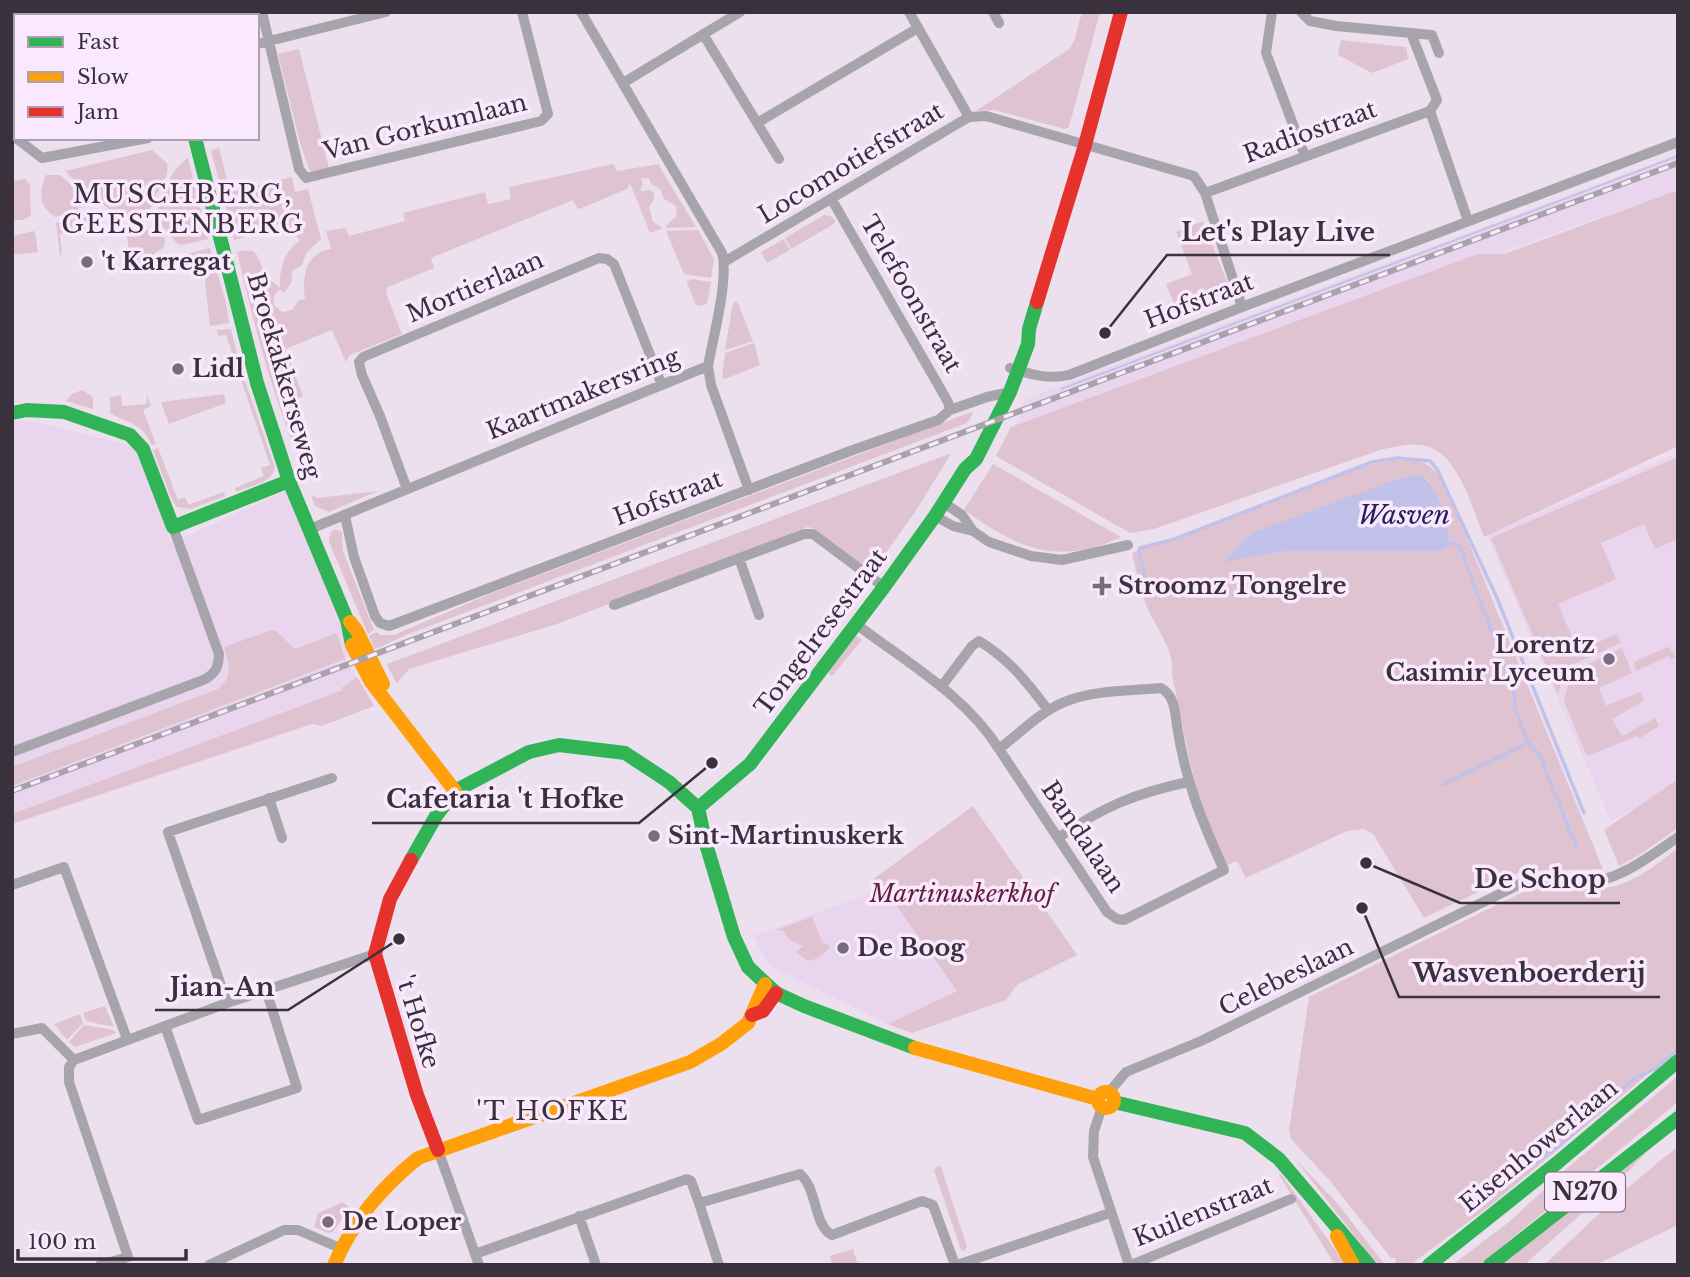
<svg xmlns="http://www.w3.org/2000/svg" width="1690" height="1277" font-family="'Libre Baskerville',serif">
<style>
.built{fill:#e9d6ee}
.green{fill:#dfc3d1;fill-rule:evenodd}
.water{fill:#c1c1e9}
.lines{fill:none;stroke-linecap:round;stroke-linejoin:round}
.stream{stroke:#c1c1e9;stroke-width:3.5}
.street{stroke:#a8a4ab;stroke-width:10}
.fast{stroke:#30b455;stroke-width:14}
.slow{stroke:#ff9f0a;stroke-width:14}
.jam{stroke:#e5322d;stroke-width:14}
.rail-casing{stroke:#a8a2aa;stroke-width:6}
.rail{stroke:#fae9fe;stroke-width:3.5;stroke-dasharray:10;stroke-linecap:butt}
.poi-dot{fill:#786e7b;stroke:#fae9fe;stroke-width:2.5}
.labels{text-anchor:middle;stroke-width:7;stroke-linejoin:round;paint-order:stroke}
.shield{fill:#fae9fe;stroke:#736876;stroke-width:2}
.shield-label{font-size:23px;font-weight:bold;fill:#39313c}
.street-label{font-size:24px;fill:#39313c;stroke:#fae9fe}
.poi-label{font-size:24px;font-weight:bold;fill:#39313c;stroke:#fae9fe;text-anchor:start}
.park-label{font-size:24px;font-style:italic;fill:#621f3b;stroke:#fae9fe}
.neighbourhood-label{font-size:26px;letter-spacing:2px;fill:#39313c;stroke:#fae9fe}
.water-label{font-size:26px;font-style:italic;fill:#221f5a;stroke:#fae9fe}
.leader{fill:none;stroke:#39313c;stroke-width:2.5}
.callout-dot{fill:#39313c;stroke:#fae9fe;stroke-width:2.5}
.callout-label{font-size:26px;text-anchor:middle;font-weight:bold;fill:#39313c;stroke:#fae9fe;stroke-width:7;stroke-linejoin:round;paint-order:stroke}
</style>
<rect width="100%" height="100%" fill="#ece0ef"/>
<path class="built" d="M1678,154V190L1477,261L1007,438L1020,416L1024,399Z
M12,421L38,422L139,448L171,543L286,491L353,655L245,690L12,781Z
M1678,453V784L1611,822L1487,535Z
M345,659L357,677L342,686L343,690L12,814V786Z
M881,884L957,991L888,1024L775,969L765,959L753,936L865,895Z"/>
<path class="green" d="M1082,12H1100L1069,127L1065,129L995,110L976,111L1069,49L1074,41Z
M1341,40L1406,47L1408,59L1372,73L1338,55Z
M299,49L329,168L310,172L300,143L278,54Z
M219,148L230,192L292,177L295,192L308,189L321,239L306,253L302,265L292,271C293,281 291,285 284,293L281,290C274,292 273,299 274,305L282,312L292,310L299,300L305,299C302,277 305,253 331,249L326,231L345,228L349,236L405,221L403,213L485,192L488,204L511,199L509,187L613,164L617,171L658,164L696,227L667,228L666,226L677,216L676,206L664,199L660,189L651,184L649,178H641L643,185L640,189L642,191L651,190L654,194V200L649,207L653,222L663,228L650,233L630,183L627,189L582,208L578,209L573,200L431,258L434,268L388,287L386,293L402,334L350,355L346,362L332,330L285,349L303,396L294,401L310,443L295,449C269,384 253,320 237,252C259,247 256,255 264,271C268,278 274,283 280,288C279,269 284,252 300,240C269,206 263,234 234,240L211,150Z
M152,150L167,163C170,177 160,185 155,198C141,237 121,220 98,200C86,191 75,182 65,171Z
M188,158L208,239L182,245L178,244C172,238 160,225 158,218C155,200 173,167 188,158Z
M46,175H60L91,202L86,203V206L78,208V210L55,217C38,206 39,192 46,175Z
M26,179L30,186L31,216L23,220H12V181Z
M1678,190V446L1484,537C1472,509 1458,449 1421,445C1409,443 1395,447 1383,449L1154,529L1130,533L996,456L1011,427L1478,254H1504Z
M100,214L101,229L60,234L62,255H60L56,223Z
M824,215L830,216L835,220L834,224L791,249L785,238Z
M1203,221L1232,294L1231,299L1180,318L1166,284L1192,274L1176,232Z
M126,225L162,234L165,239L164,247L145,260L134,272L131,271Z
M698,230L714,259L711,278L684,274L666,231Z
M35,231L38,252L12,255V236Z
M784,239L790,250L767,263L761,252Z
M210,248L226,303L229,323L210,326L204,272L197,267L156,272L178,256Z
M692,279L711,282L707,304L699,306L696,305L687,283V281Z
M737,301L753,341L725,350L733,303Z
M231,329L241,369L275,468C272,483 249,486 236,492L235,488L264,476L261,468L270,465L226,335L218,336L217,330Z
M754,343L760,365L725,379L722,378L725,353Z
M82,390L93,397V409L66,401L72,394Z
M224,394L226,403L169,424L161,402Z
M121,395L122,406L146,404L147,395L151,406L143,410L156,444L152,445C140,421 130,425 110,413V397Z
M971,412L973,414L967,423L406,635L378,648L375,649L369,636L376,632L381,635H394L492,593Z
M158,448L178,500L185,497L188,505L224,492L225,496L191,509L177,507L172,500L153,450Z
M949,454H951L915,512L872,572L813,528L807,527L557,624L409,669L398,682L396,683L387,664Z
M1678,457V539L1655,549L1644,524L1601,543L1616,579L1558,604L1578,651L1617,634L1621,643L1565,668L1558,694L1491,538Z
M1404,458C1423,459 1434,467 1444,482L1603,869L1522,871L1424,918L1373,834L1364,829L1347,831L1246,878L1237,861L1225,866L1198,799L1172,675C1175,647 1154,627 1145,602C1139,586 1136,569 1132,553L1367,465ZM1410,476H1421L1429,481L1450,540L1449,547L1440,551H1286L1224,561L1251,533Z
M993,464L1121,537C1056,567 1018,548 964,510Z
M378,491L329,512L315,506L311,495L317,498Z
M335,529L342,532L343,551L374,630L368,634L329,542L330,533Z
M271,630H275L295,649L337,633L345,659L12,786V767L218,689C234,676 229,664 224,647Z
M855,635L862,640L832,676L830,675L829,671Z
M1667,647L1670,648L1676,657L1671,660L1669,656L1636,671L1634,662Z
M1622,648L1632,673L1599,688L1606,706L1640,692L1644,701L1612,719L1622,736L1655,718L1659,726L1640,738L1637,736L1587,756L1564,702L1571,672Z
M357,677L374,706L321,726L312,724L12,824V814L343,690L342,687Z
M1678,779V828L1639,855L1619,866L1604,830Z
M973,806L1077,955L1017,985L1006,1000L912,1033L888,1024L957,991L881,884L872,880Z
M1678,848V1049L1495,1202L1410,1265H1396L1395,1258H1391L1330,1181L1291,1139L1289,1130L1309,997L1527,890C1548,884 1567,888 1588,889C1627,890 1649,870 1678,848Z
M812,917L823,943L828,944L829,948L819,958L808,961L796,952L803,946L788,939L783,931L776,930Z
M105,1006L114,1027L86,1021L83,1013Z
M80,1014L83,1023L67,1040L54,1024Z
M84,1025L114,1030L116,1033L75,1047L69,1042Z
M1678,1076V1102L1479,1265H1452L1509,1222L1572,1164Z
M1655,1143L1628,1172L1524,1265H1500Z
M1678,1146V1225L1595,1265H1544L1625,1190Z
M1295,1159L1338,1204L1385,1265H1377Z
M938,1166L941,1167L967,1247L964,1251L961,1250L934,1170Z
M1281,1174L1346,1265H1335L1279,1175Z
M343,1202L350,1208L333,1232L328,1233L314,1227L318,1213Z
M853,1249L858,1265H832L830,1256Z"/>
<path class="water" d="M1678,155V157L1061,390V388Z
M1410,476C1414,476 1418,475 1421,476C1436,481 1452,533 1449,547L1440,551H1286L1223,562L1251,533L1395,480Z"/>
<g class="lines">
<path class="stream" d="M1450,542L1459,546L1462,553L1514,691L1515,708L1528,743L1539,754L1576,846
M1147,587L1139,552L1140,548L1175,539L1372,462L1397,458L1430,461L1437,469L1497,598L1584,813
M1442,785L1528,743
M1512,1178L1558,1147L1635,1078L1655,1069L1678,1050"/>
<path class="street" d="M262,12L299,169L306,178L541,121L548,114L522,12
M909,12L969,117
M993,12L999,23
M1272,12L1266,53L1305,156
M1301,12L1310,21L1336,26L1411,33L1437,100L1430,111L1468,221
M1411,33L1432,35L1439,53
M703,34L779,159
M257,44L386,12
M623,83L740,12
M16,121V129
M757,123L918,28
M16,138L42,158L148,138
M1205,193L1430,111
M832,200L948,402L950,410
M724,262L957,124L969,117L986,116L1194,176L1205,193L1242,307
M708,366L711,385L749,490
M1010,368C1030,374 1048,380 1069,375L1242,307L1678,142
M407,489L380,416L362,375L359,362L363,357L599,258L607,259L614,264L662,385
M944,503L962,515L973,531L989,542L1031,556L1062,560L1128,545
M345,516L354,557L375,616L380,623L389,626L850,451L938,420L950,410L987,397L1010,392
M935,516L953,526L973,531
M310,529L708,366C713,337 729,280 722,253L581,12
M739,558L759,615
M614,605L804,534H813L884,587
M856,624C906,662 965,695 999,749
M941,687L972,646L979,641C1009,659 1028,683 1048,710
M1161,688C1175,696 1175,712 1177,726C1186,783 1201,819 1224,870L1124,920L1117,919L1107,912L999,749C1020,733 1042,710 1067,701C1095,690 1131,691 1161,688Z
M12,752L198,682C213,677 219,669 219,654L173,527
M269,798L282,838
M1058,838C1102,807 1136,793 1188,782
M12,885L64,867L127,1039
M227,1003L168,832L332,778
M165,1026L198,1120L297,1088L266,990
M12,1034L42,1028L74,1060
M1109,1092L1126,1072L1201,1041L1522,883C1543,875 1561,883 1581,883C1616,883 1651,856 1678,837
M1102,1107L1094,1131L1093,1157L1129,1265
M438,1150L479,1265
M699,1203L719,1265
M579,1216L596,1265
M475,1254L687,1179L691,1181L699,1203L800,1174C818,1189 813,1225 832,1235L922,1201L933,1205L955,1265
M100,1265L128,1257L69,1082V1067L74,1060L227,1003L375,954
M209,1265L284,1230H298L340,1248
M957,1265L1110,1213
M1131,1265L1291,1199"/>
<path class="fast" d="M195,138L257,383L289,481L347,620L352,645
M12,413L27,410L64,412L130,435L143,449L173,527L289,481
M698,808L750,764L884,587L935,516L965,469L976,459L1010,392L1028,344L1029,329L1037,302
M411,860L436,816L455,791L529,752L559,745L625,753L669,782L698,808L706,844L734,937L748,967L776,993L804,1006L915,1048
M1114,1102L1245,1133L1279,1159L1369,1265
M1429,1265L1557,1163L1678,1061
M1490,1265L1678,1118"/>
<path class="slow" d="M350,622L357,631L383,684
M352,645L371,682L455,791
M915,1048L1098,1099
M1098 1100a8 8 0 1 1 16 0a8 8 0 1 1-16 0Z
M1337,1236L1353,1265
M334,1265C353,1221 381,1188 418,1158L690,1062L721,1044L748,1023L765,984"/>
<path class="jam" d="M164,12L165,16
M1037,302L1085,145L1121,12
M411,860L390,899L375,954L417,1095L438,1150
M752,1015L763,1011L776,993"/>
<g class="rail-casing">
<path id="rail" d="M12,791L1678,163"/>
</g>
<use href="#rail" class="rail"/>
</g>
<g class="poi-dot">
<circle cx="87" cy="262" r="7"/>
<circle cx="178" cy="369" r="7"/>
<path d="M1098.5 575.5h7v7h7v7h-7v7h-7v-7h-7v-7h7z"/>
<circle cx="1609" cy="659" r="7"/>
<circle cx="654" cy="836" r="7"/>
<circle cx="843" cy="948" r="7"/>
<circle cx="328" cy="1222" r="7"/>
</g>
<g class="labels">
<rect class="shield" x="1545" y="1172.5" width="80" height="39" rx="5"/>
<g class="shield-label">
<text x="1585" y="1200">N270</text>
</g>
<g class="street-label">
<text transform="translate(425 127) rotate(-14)" y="8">Van Gorkumlaan</text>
<text transform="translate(1310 132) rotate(-20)" y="8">Radiostraat</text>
<text transform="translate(851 163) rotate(-31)" y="8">Locomotiefstraat</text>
<text transform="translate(475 287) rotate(-23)" y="8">Mortierlaan</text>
<text transform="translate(911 294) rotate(60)" y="8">Telefoonstraat</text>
<text transform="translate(1199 301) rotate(-21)" y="8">Hofstraat</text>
<text transform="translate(284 376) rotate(74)" y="8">Broekakkerseweg</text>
<text transform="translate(583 394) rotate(-22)" y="8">Kaartmakersring</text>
<text transform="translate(668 498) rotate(-21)" y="8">Hofstraat</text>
<text transform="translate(821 632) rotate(-53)" y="8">Tongelresestraat</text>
<text transform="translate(1083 837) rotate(56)" y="8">Bandalaan</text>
<text transform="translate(1286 977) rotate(-26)" y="8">Celebeslaan</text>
<text transform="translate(418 1022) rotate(73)" y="8">'t Hofke</text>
<text transform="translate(1539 1146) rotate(-39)" y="8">Eisenhowerlaan</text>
<text transform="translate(1203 1212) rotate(-22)" y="8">Kuilenstraat</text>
</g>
<g class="poi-label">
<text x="101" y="270">'t Karregat</text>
<text x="192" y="377">Lidl</text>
<text x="1118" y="594">Stroomz Tongelre</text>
<text x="1595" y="653" text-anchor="end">Lorentz<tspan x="1595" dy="28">Casimir Lyceum</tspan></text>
<text x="668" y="844">Sint-Martinuskerk</text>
<text x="857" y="956">De Boog</text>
<text x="342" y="1230">De Loper</text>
</g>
<g class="park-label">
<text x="962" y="902">Martinuskerkhof</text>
</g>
<g class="neighbourhood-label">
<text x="183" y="203">MUSCHBERG,<tspan x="183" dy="30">GEESTENBERG</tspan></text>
<text x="553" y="1120">'T HOFKE</text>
</g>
<g class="water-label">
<text x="1404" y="524">Wasven</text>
</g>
</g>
<path class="leader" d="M1105 333L1167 255H1390M712 763L639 823H372M1366 863L1460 903H1620M1362 908L1399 997H1660M399 939L288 1010H155"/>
<g class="callout-dot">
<circle cx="1105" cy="333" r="7"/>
<circle cx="712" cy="763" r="7"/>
<circle cx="1366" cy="863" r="7"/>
<circle cx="1362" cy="908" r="7"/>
<circle cx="399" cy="939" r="7"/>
</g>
<g class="callout-label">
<text x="1278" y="241">Let's Play Live</text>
<text x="505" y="808">Cafetaria 't Hofke</text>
<text x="1540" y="888">De Schop</text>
<text x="1529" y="982">Wasvenboerderij</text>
<text x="222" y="996">Jian-An</text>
</g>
<rect width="1690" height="1277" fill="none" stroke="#39313c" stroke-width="28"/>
<rect x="14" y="14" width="245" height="126" fill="#fae9fe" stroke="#ad9fb0" stroke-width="2"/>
<rect x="28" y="37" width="35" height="10" fill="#30b455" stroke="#ad9fb0" stroke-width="2"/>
<text x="77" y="49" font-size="21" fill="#39313c">Fast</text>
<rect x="28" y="72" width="35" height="10" fill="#ff9f0a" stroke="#ad9fb0" stroke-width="2"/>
<text x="77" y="84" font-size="21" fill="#39313c">Slow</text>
<rect x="28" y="107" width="35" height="10" fill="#e5322d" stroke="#ad9fb0" stroke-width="2"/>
<text x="77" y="119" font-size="21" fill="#39313c">Jam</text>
<path d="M18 1249v10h168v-10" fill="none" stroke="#39313c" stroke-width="3.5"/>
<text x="28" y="1249" font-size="21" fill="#39313c" stroke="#fae9fe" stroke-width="5" paint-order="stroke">100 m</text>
</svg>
